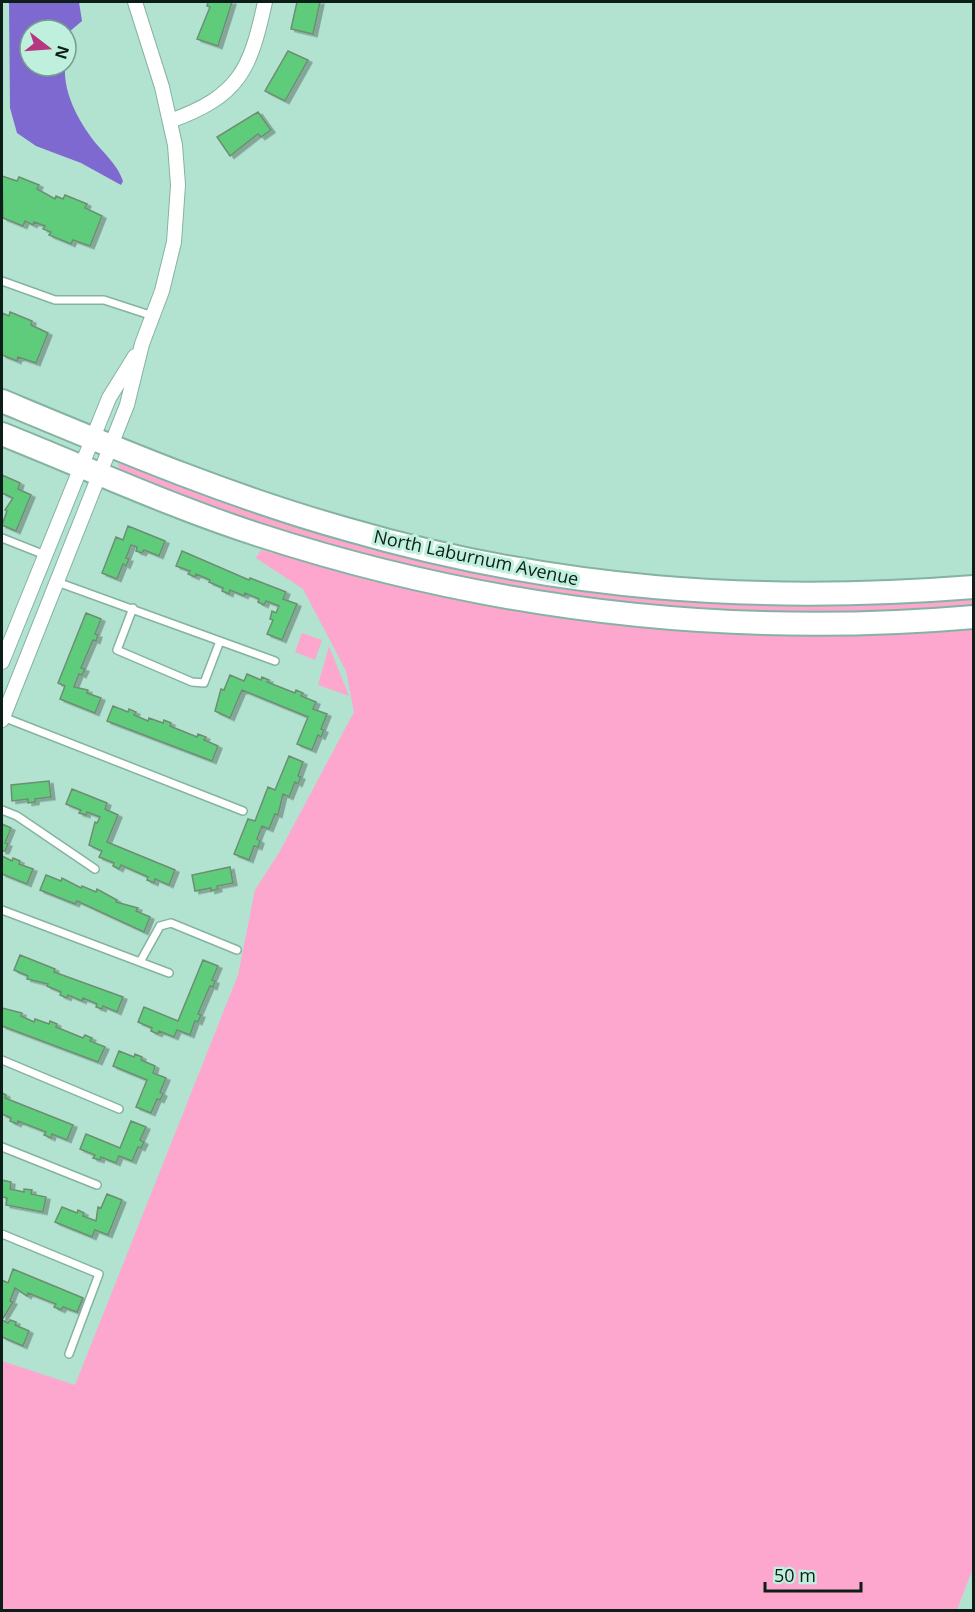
<svg xmlns="http://www.w3.org/2000/svg" width="975" height="1612" font-family="'Open Sans',sans-serif">
<style>
.green{fill:#fda7cf}
.water{fill:#7e69d0}
.building{fill:#5fcc7c;stroke:#6d8e73;stroke-width:1.5;filter:url(#shadow)}
.lines{fill:none;stroke-linecap:round;stroke-linejoin:round}
.service-casing{stroke:#85b3a2;stroke-width:10}
.minor-casing{stroke:#85b3a2;stroke-width:16}
.primary-casing{stroke:#85b3a2;stroke-width:26}
.service{stroke:#fff;stroke-width:7}
.minor{stroke:#fff;stroke-width:14}
.primary{stroke:#fff;stroke-width:22}
.labels{text-anchor:middle;stroke-width:6;stroke-linejoin:round;paint-order:stroke}
.street-label{font-size:18px;fill:#0c1e18;stroke:#bfefdd}
</style>
<defs>
<filter id="shadow"><feDropShadow dx="4" dy="2.5" stdDeviation="0" flood-color="#0004"/></filter>
</defs>
<rect width="100%" height="100%" fill="#b2e2d0"/>
<path class="green" d="M118,463L190,488L512,574L973,593V610L821,618L547,597L342,552L224,512L120,471Z
M261,550L382,580L695,630L806,636L915,632L973,626L974,1565L957,1610H2V1361L75,1385L238,975L255,890L280,851L354,712L346,671L303,589L256,558Z
M302,633L322,640L315,660L295,652Z
M329,646L349,696L318,685Z"/>
<path class="water" d="M9,2H79L82,21L69,32L66,53V30H30V66H65C63,95 81,126 99,147C109,158 118,167 123,181L121,185L81,163L36,146L17,133L10,108Z"/>
<path class="building" d="M208,2H232L218,46L197,39L210,7L207,6Z
M297,2H320L313,34L291,29Z
M288,51L308,60L285,101L265,91Z
M258,112L271,130L261,137L258,134L230,156L217,137Z
M2,176L17,181L19,177L39,185L37,189L55,199L56,196L63,199L65,195L87,204L85,208L102,216L90,246L73,240L71,244L49,235L51,232L43,229L45,226L34,222L33,225L25,221L23,226L3,218Z
M10,312L32,321L31,325L48,333L36,363L18,357L17,361L2,355V313L9,316Z
M2,475L20,483L18,489L31,495L16,531L2,525L7,511L5,510L13,498L2,493Z
M128,526L165,541L159,556L144,550L142,553L136,551L137,547L131,545L126,558L129,559L126,566L123,564L117,579L102,573L116,537L123,540Z
M182,551L249,580L250,578L286,592L283,599L297,604L282,640L267,634L273,620L270,619L272,611L276,613L279,606L266,601L264,605L258,602L259,599L245,593L244,596L230,590L229,594L222,591L223,588L209,582L210,580L196,574L195,577L188,574L190,571L176,566Z
M86,613L101,619L95,634L98,635L96,641L93,640L81,668L85,669L82,675L79,674L74,687L88,690L87,693L101,698L95,713L60,699L65,686L58,683Z
M247,674L261,680L262,677L269,680L267,682L295,693L296,690L303,693L301,696L316,702L313,709L327,714L321,729L324,730L321,737L318,735L312,750L297,744L308,717L242,690L230,718L215,711L221,689L224,690L230,675L244,681Z
M113,706L128,712L129,709L136,712L134,715L148,721L149,718L163,723L164,720L171,723L170,726L197,737L198,734L206,737L204,740L218,746L212,761L107,721Z
M289,756L303,762L298,776L301,777L298,784L295,782L289,797L283,794L278,815L275,814L269,829L262,826L257,839L260,841L258,847L254,846L249,860L234,854L248,819L255,821L268,787L275,790Z
M49,781L51,797L35,799V802L28,803V799L12,801L11,785Z
M72,789L107,803L105,809L118,815L107,842L175,870L169,885L155,879L154,883L147,880L148,877L121,865L119,869L113,866L114,863L99,857L102,851L89,845L95,822L97,823L100,817L87,812L86,815L79,813L81,810L66,804Z
M2,824L11,828L5,843L8,844L5,851H2Z
M2,856L12,861L13,858L20,861L19,864L33,869L27,884L2,874Z
M230,867L233,883L217,886L218,889L211,891V888L195,891L192,875Z
M46,875L61,881L62,878L81,888L82,886L96,892L97,889L117,900L116,902L138,908L136,911L150,917L144,932L77,901L75,904L40,890Z
M20,955L55,969L54,972L123,997L117,1012L103,1006L102,1009L96,1007L97,1004L83,998L82,1001L68,995L67,998L60,995L61,992L47,986L48,984L27,979L28,976L14,970Z
M203,960L218,966L212,980L215,981L213,987L210,986L198,1014L201,1015L198,1022L195,1021L190,1035L177,1030L174,1037L159,1031L158,1034L151,1031L152,1028L138,1022L144,1007L178,1021Z
M2,1008L22,1013L21,1016L34,1022L35,1019L49,1024L50,1021L57,1024L56,1027L83,1038L85,1035L92,1038L90,1041L105,1047L98,1062L2,1026Z
M119,1051L134,1057L135,1054L142,1057L141,1060L155,1066L153,1073L166,1078L160,1092L163,1094L160,1100L157,1099L151,1113L136,1107L147,1080L113,1066Z
M2,1093L6,1095L5,1098L73,1125L67,1140L52,1134L51,1138L44,1135L46,1132L18,1121L17,1124L10,1121L11,1118L2,1114Z
M131,1121L146,1127L140,1140L144,1142L141,1148L138,1147L132,1161L119,1156L116,1163L101,1157L100,1160L93,1158L95,1155L80,1149L86,1134L120,1148Z
M2,1180L11,1182L10,1189L24,1192V1189L32,1190L31,1194L46,1197L43,1212L6,1205L7,1198L2,1197Z
M107,1194L122,1200L108,1235L95,1230L92,1237L55,1222L62,1207L77,1213L78,1210L84,1213L83,1216L96,1221L98,1207L101,1208Z
M13,1269L83,1298L77,1312L63,1307L61,1310L54,1307L56,1304L28,1293L27,1296L15,1288L10,1301L13,1302L2,1320L8,1323L10,1320L16,1322L15,1325L29,1331L23,1346L2,1337V1280L8,1283Z"/>
<g class="lines">
<g class="service-casing">
<path id="service" d="M2,281L55,300H104L153,316
M2,538L45,555
M57,582L275,661
M133,608L117,650L192,682L204,683L220,641
M3,717L243,811
M2,810L17,816L95,869
M2,910L169,973
M140,962L160,926L171,923L237,950
M2,1060L119,1109
M2,1147L97,1185
M2,1234L99,1274L69,1354"/>
</g>
<g class="minor-casing">
<path id="minor" d="M170,121C239,96 250,71 265,2
M2,662L109,398L135,356
M2,720L127,405L142,344L162,291L174,242L178,185L175,145L162,87L135,2"/>
</g>
<g class="primary-casing">
<path id="primary" d="M2,401C115,448 228,496 346,529C555,590 757,604 974,587
M2,434C87,468 172,507 259,535C490,610 731,638 974,617"/>
</g>
<use href="#service" class="service"/>
<use href="#minor" class="minor"/>
<use href="#primary" class="primary"/>
</g>
<g class="labels">
<g class="street-label">
<text transform="translate(476 558) rotate(12)" y="6">North Laburnum Avenue</text>
</g>
</g>
<rect width="975" height="1612" fill="none" stroke="#0c1e18" stroke-width="6"/>
<g transform="translate(48 48) rotate(107)"><circle r="28" fill="#bfefdd" stroke="#779b8e" stroke-width="1.5"/>
<path d="M0-4.5L10 22L0 15L-10 22Z" fill="#b7367f"/>
<text y="-9" font-size="16" font-weight="bold" text-anchor="middle" fill="#0c1e18">N</text>
</g>
<path d="M765 1582v9h96v-9" fill="none" stroke="#0c1e18" stroke-width="3"/>
<text x="774" y="1582" font-size="18" fill="#0c1e18" stroke="#bfefdd" stroke-width="4.5" paint-order="stroke">50 m</text>
</svg>
